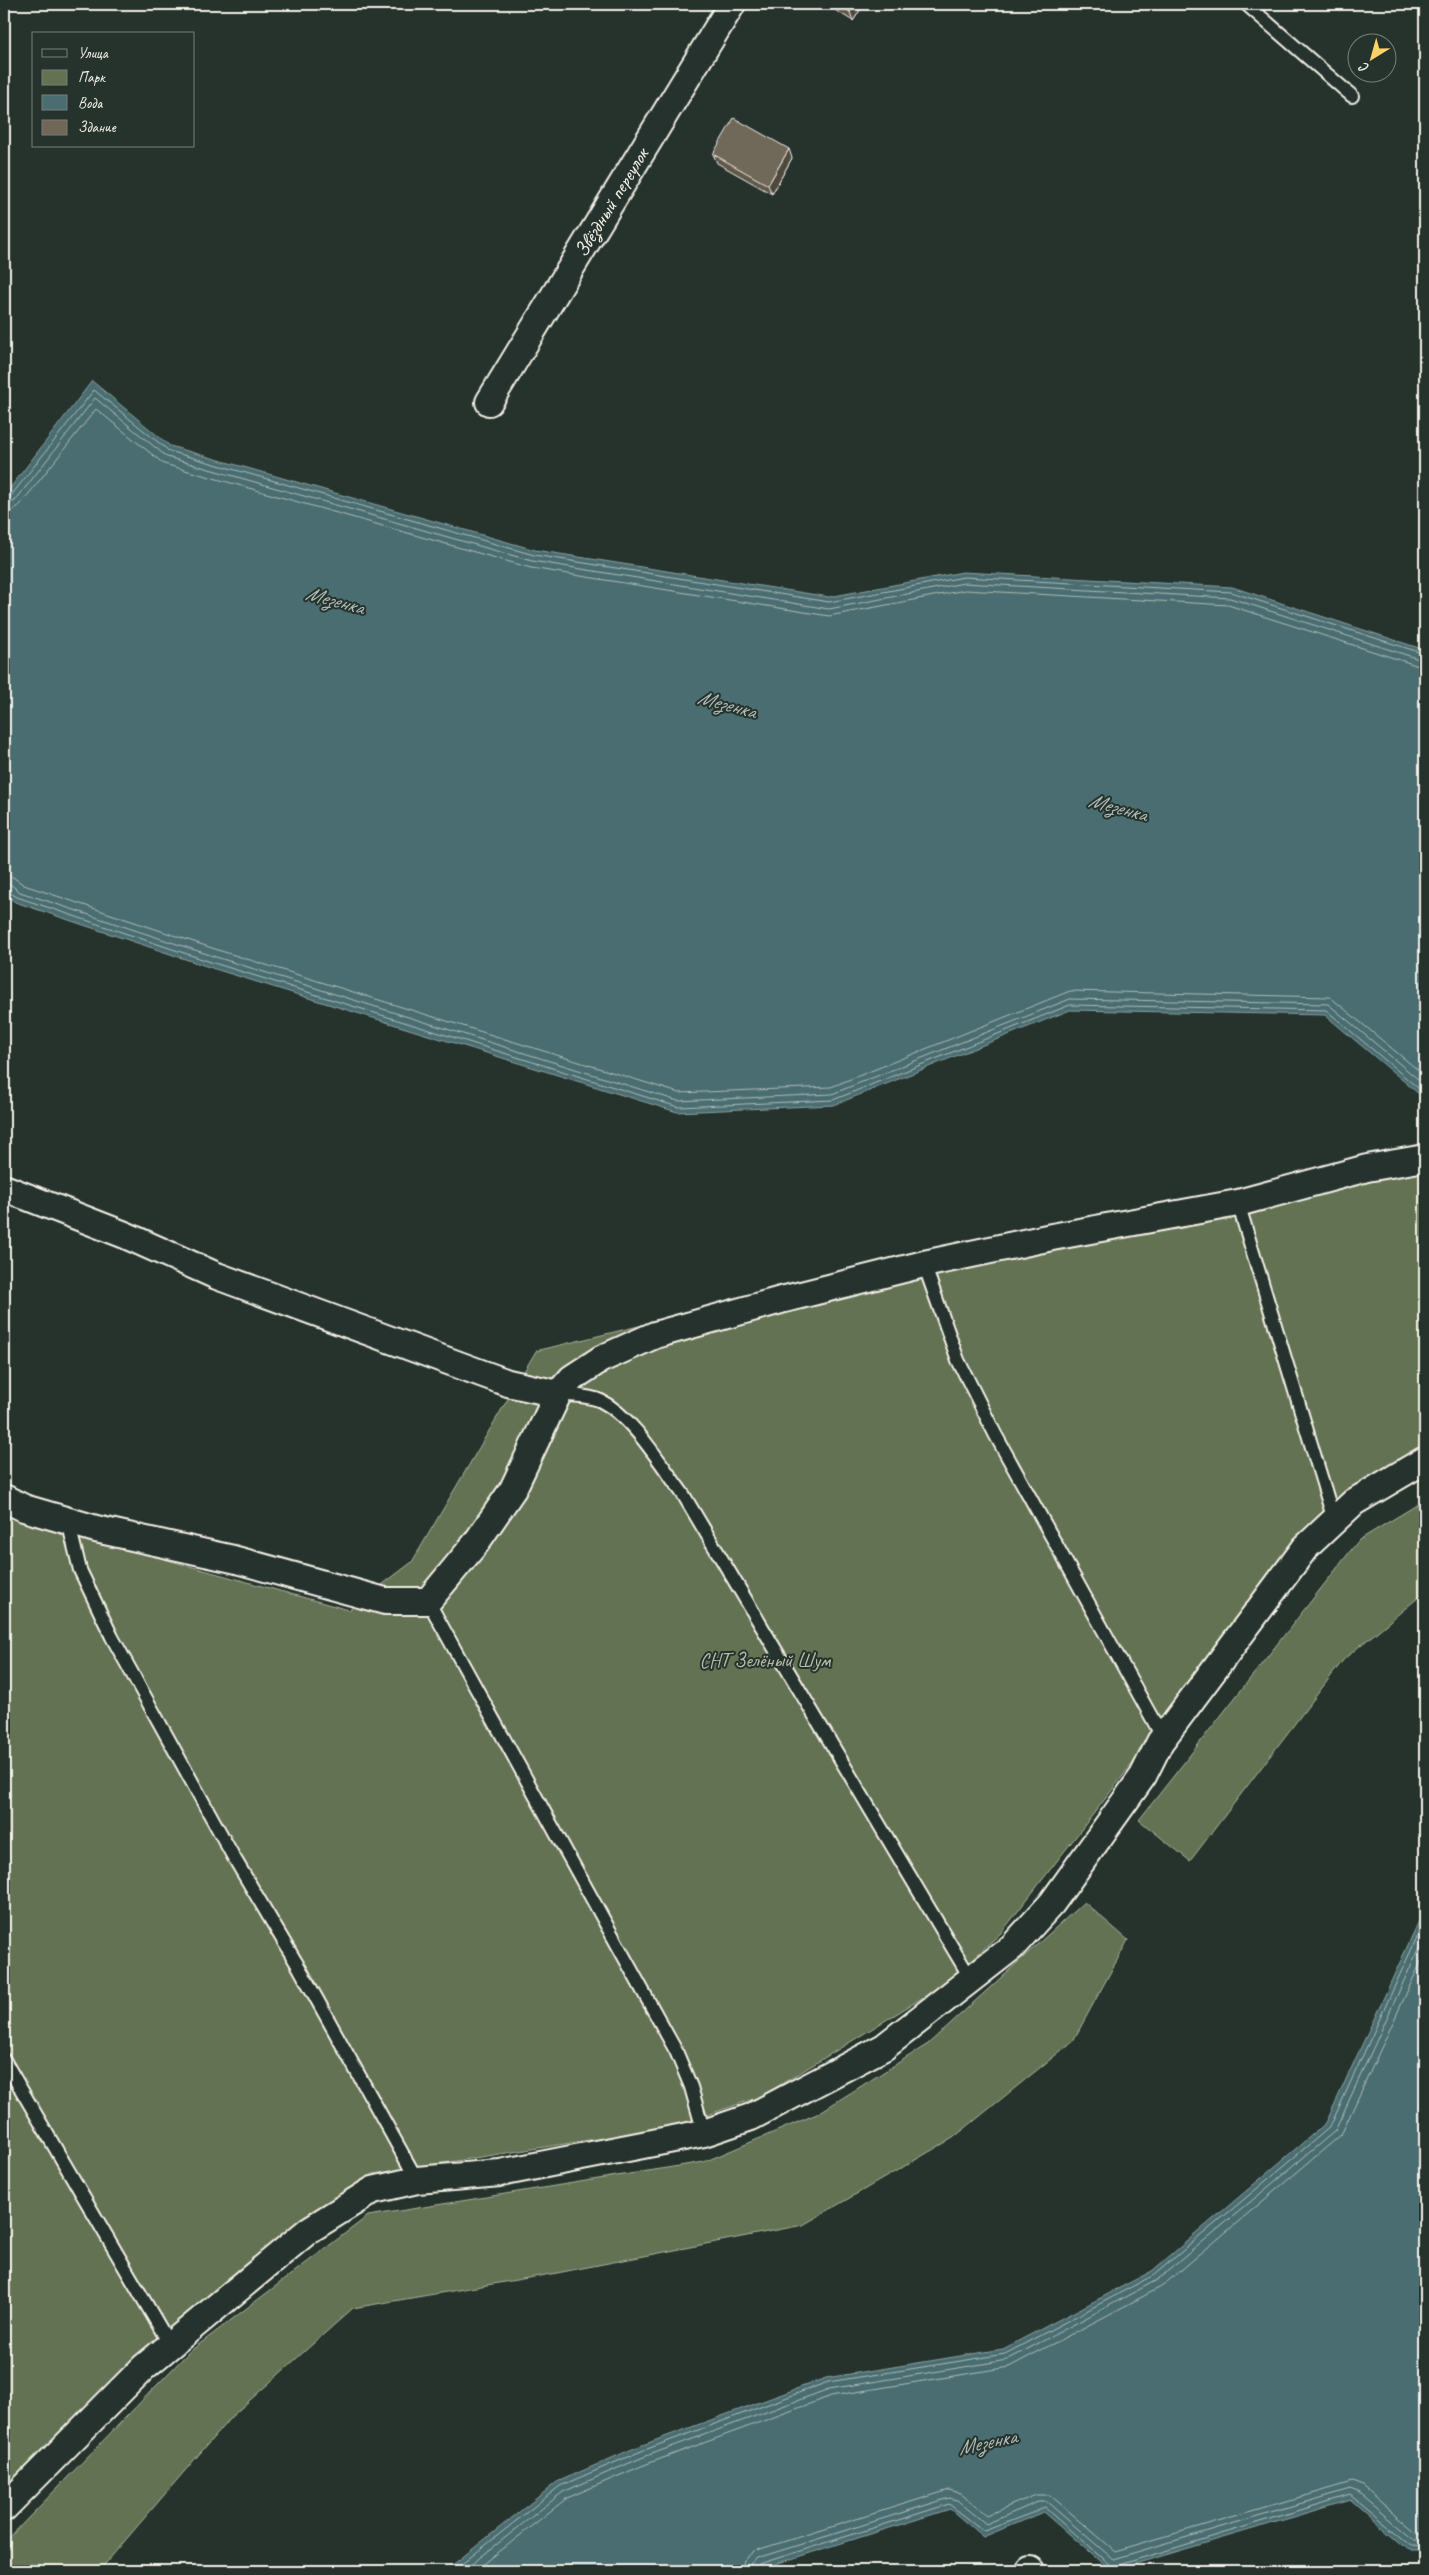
<svg xmlns="http://www.w3.org/2000/svg" width="1429" height="2575" font-family="Caveat,sans-serif">
<style>
.green{fill:#647253;stroke:#acb29e}
.water{fill:#4a6d71;stroke:#8ea2a1}
.lines{fill:none;stroke-linecap:round;stroke-linejoin:round}
.shore{stroke:#b0bcb8;stroke-width:1}
.lane-casing{stroke:#f4f1e8;stroke-width:16}
.street-casing{stroke:#f4f1e8;stroke-width:30}
.lane{stroke:#26332d;stroke-width:12}
.street{stroke:#26332d;stroke-width:26}
.wall{fill:#60594c;stroke:#f4f1e8}
.shaded-wall{fill:#4e483e;stroke:#f4f1e8}
.building{fill:#706758;stroke:#f4f1e8}
.labels{text-anchor:middle;stroke-width:4;stroke-linejoin:round;paint-order:stroke}
.street-label{font-size:20px;fill:#f4f1e8;stroke:#26332d}
.park-label{font-size:20px;fill:#babeac;stroke:#26332d}
.water-label{font-size:21px;font-style:italic;fill:#b0bcb8;stroke:#26332d}
</style>
<rect width="100%" height="100%" fill="#26332d"/>
<filter id="ink" filterUnits="userSpaceOnUse"><feTurbulence type="fractalNoise" baseFrequency=".02" numOctaves="2"/><feDisplacementMap in="SourceGraphic" scale="10" xChannelSelector="R" yChannelSelector="G"/><feConvolveMatrix kernelMatrix="1 2 1 2 8 2 1 2 1" color-interpolation-filters="sRGB"/></filter>
<g filter="url(#ink)">
<path class="green" d="M1425,1146V1458L1341,1495L1001,1933L945,1984L762,2096L672,2127L373,2174L154,2341L4,2493V1515L349,1610L412,1562L536,1351L976,1244L1239,1191Z
M1425,1500V1592L1344,1659L1190,1861L1139,1820L1359,1540Z
M1084,1902L1128,1940L1073,2041L953,2138L803,2225L557,2273L353,2308L231,2417L99,2571H4V2543L189,2352L368,2216L704,2162L817,2114L928,2044Z"/>
<path class="water" d="M92,381L170,446L535,550L829,597L963,572L1232,587L1425,650V1099L1325,1015L1070,1010L834,1105L677,1112L215,969L15,902L4,893V496Z
M1425,1908V2552H1411L1351,2500L1111,2571L1043,2512L983,2537L950,2509L753,2571H445L557,2482L637,2447L826,2378L1003,2349L1152,2271L1326,2123Z"/>
<g class="lines">
<path class="shore" d="M4,499L10,497L94,390L169,451L534,555L829,602L964,577L1231,592L1425,654
M4,505L15,501L95,398L167,457L532,561L829,609L964,583L1230,598L1425,661
M4,512L12,511L20,505L96,409L164,464L531,568L829,616L965,590L1228,605L1425,668
M4,876L13,877L24,885L221,951L679,1093L831,1087L1070,991L1330,997L1425,1076
M4,883L10,884L20,892L219,958L678,1101L832,1094L1070,999L1328,1004L1425,1085
M4,889L17,897L217,964L678,1107L833,1100L1070,1005L1326,1010L1425,1094
M453,2571L560,2486L639,2452L828,2382L1005,2354L1154,2275L1330,2127L1425,1920
M463,2571L563,2492L641,2458L829,2389L1007,2360L1157,2280L1335,2131L1425,1935
M475,2571L567,2498L644,2465L831,2396L1009,2367L1161,2287L1341,2135L1425,1953
M741,2571L744,2560L754,2551L949,2490L960,2493L987,2515L1036,2495H1050L1115,2551L1352,2482L1363,2486L1418,2533L1425,2534
M749,2571L750,2564L757,2558L949,2498L957,2500L986,2524L1038,2502H1047L1113,2559L1350,2489L1358,2492L1415,2540L1425,2541
M755,2571L759,2564L949,2504L984,2531L1045,2508L1112,2567L1350,2495L1412,2546L1425,2547"/>
<g class="lane-casing">
<path id="lane" d="M1246,4L1352,96
M1238,1203L1334,1520
M924,1264L958,1360L995,1434L1158,1729L1160,1740
M558,1394C571,1396 589,1395 601,1401C633,1417 661,1465 683,1494L971,1979
M68,1521L80,1570L112,1637L233,1856L300,1969L417,2180
M428,1601L676,2051L691,2087L704,2133
M4,2060L170,2345"/>
</g>
<g class="street-casing">
<g id="street">
<path id="s1" d="M489,402L732,4"/>
<path d="M4,1188L125,1235L217,1276L508,1383L558,1394L572,1378L601,1359L655,1335L781,1300L924,1264L1052,1237L1238,1203L1367,1168L1425,1158"/>
<path d="M4,1498L24,1508L96,1529L233,1559L385,1601H428L476,1543L513,1489L558,1394"/>
<path d="M4,2508L144,2367L309,2230L373,2190L417,2180L500,2173L704,2133L751,2117L884,2047L1012,1947L1052,1903L1143,1776L1160,1742L1305,1548L1354,1502L1425,1460"/>
<path d="M1031,2570L1032,2571"/>
</g>
</g>
<use href="#lane" class="lane"/>
<use href="#street" class="street"/>
</g>
<path class="wall" d="M825,4H864L853,21Z
M713,154L792,158L772,194L717,163Z"/>
<path class="shaded-wall" d="M855,4H864L853,21L850,12Z
M789,149L792,158L772,194L768,185Z"/>
<path class="building" d="M836,4H855L850,12Z
M734,118L789,149L768,185L713,154Z"/>
</g>
<g class="labels">
<g class="street-label">
<text dy="7" stroke="none"><textPath href="#s1" startOffset="234">Звёздный переулок</textPath></text>
</g>
<g class="park-label">
<text x="765" y="1667">СНТ Зелёный Шум</text>
</g>
<g class="water-label">
<text transform="translate(335 600) rotate(15)" y="7">Мезенка</text>
<text transform="translate(727 704) rotate(15)" y="7">Мезенка</text>
<text transform="translate(1118 807) rotate(15)" y="7">Мезенка</text>
<text transform="translate(987 2442) rotate(-12)" y="7">Мезенка</text>
</g>
</g>
<rect width="1429" height="2575" fill="none" stroke="#26332d" stroke-width="20"/>
<rect x="10" y="10" width="1409" height="2555" fill="none" stroke="#f4f1e8" stroke-width="2" filter="url(#ink)"/>
<rect x="32" y="32" width="162" height="115" fill="#26332d" stroke="#787f78"/>
<rect x="42" y="49" width="25" height="8" fill="#26332d" stroke="#787f78"/>
<text x="78" y="58" font-size="15" fill="#f4f1e8">Улица</text>
<rect x="42" y="70" width="25" height="15" fill="#647253" stroke="#787f78"/>
<text x="78" y="82" font-size="15" fill="#f4f1e8">Парк</text>
<rect x="42" y="95" width="25" height="15" fill="#4a6d71" stroke="#787f78"/>
<text x="78" y="108" font-size="15" fill="#f4f1e8">Вода</text>
<rect x="42" y="120" width="25" height="15" fill="#706758" stroke="#787f78"/>
<text x="78" y="132" font-size="15" fill="#f4f1e8">Здание</text>
<g transform="translate(1372 58) rotate(217)"><circle r="24" fill="#26332d" stroke="#787f78"/>
<path d="M0-4L9 19L0 12L-9 19Z" fill="#ffd166"/>
<text y="-8" font-size="14" font-weight="bold" text-anchor="middle" fill="#f4f1e8">С</text>
</g>
</svg>
